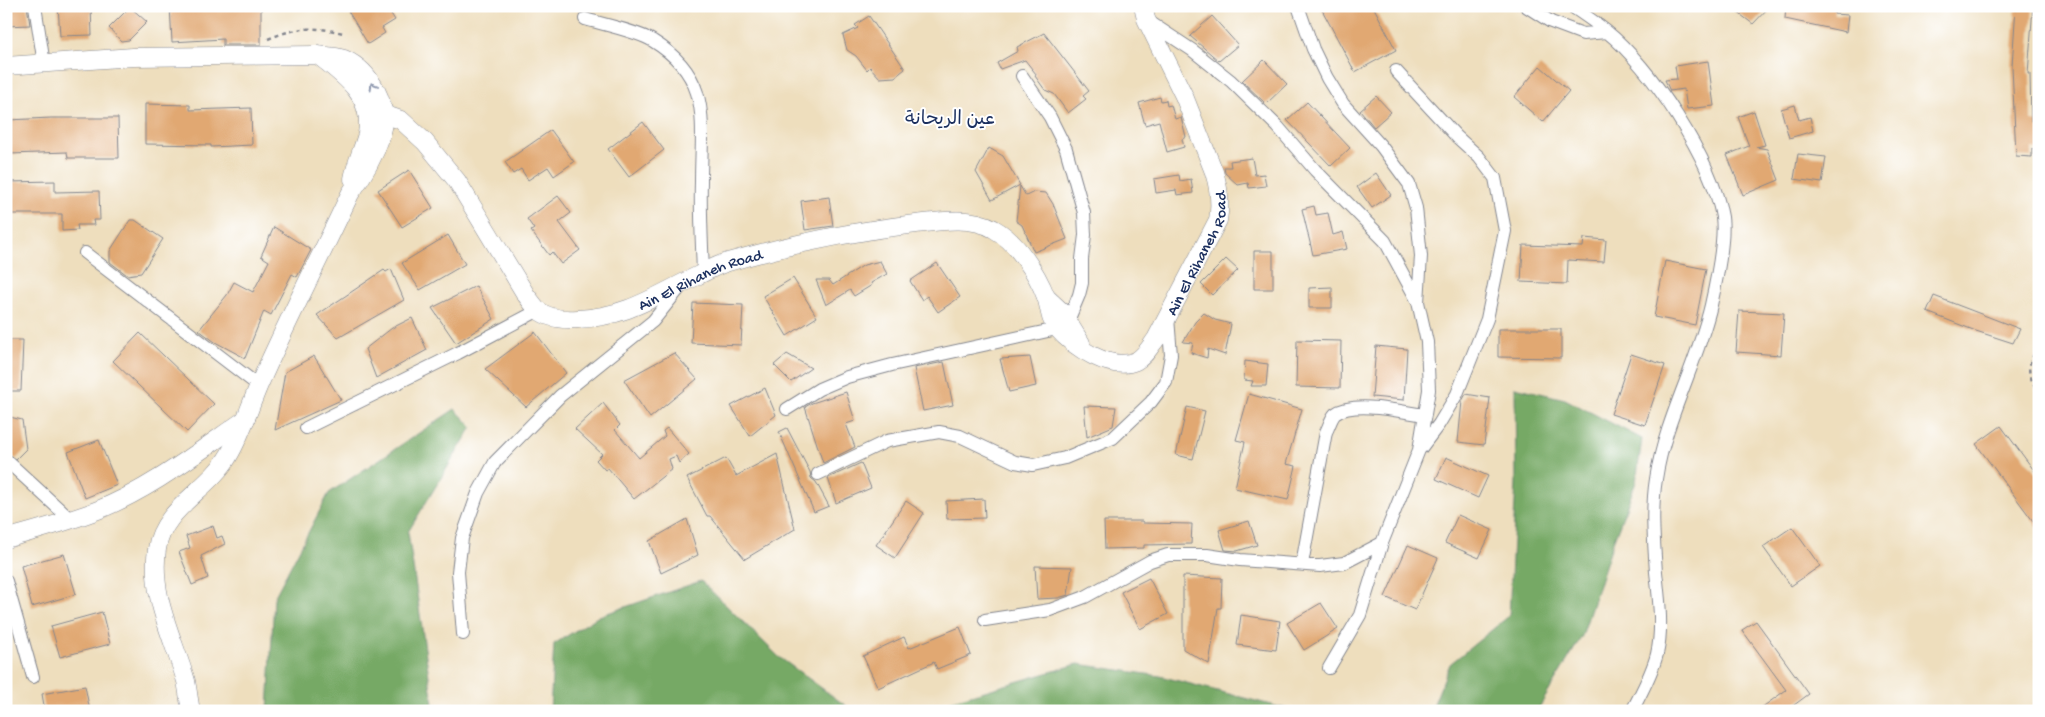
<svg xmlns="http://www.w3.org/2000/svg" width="2045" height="717" font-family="'Gochi Hand','Playpen Sans Arabic',sans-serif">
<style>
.forest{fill:#76a965;stroke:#486c62}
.building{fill:#e1a872}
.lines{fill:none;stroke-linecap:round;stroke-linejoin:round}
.street-casing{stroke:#84868e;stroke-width:14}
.secondary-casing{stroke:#84868e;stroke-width:19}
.path{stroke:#84868e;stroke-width:2.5;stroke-dasharray:4 4;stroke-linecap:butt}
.street{stroke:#fff;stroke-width:12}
.secondary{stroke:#fff;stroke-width:18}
.oneway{stroke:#8d97ae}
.labels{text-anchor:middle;stroke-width:4;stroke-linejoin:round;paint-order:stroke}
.street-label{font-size:16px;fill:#1b2f5e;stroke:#fff}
.quarter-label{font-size:19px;fill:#1b2f5e;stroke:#fff}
</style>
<rect width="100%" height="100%" fill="#fff"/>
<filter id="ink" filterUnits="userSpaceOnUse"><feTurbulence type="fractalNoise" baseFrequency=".02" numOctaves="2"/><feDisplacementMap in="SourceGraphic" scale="10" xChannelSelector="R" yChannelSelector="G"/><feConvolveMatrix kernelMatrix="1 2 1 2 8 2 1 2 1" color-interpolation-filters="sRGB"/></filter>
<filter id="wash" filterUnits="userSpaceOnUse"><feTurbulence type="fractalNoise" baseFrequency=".0096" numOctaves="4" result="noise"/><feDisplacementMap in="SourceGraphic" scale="20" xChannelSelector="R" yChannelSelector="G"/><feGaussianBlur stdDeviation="1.12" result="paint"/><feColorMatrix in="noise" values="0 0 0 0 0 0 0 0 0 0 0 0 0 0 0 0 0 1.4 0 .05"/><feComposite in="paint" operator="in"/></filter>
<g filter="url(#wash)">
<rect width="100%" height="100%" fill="#eedebd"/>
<path class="forest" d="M1515,387L1565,399L1642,439L1636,482L1613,542L1582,636L1537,711H1431L1450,664L1509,616L1516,482Z
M455,409L472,427L408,532L434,711H268L274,598L329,493Z
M701,581L779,657L853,711H550L554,644L599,616Z
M1078,664L1160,676L1294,711H948L950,701Z"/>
<g id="blocks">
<path class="building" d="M6,6H27L30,25L6,26Z
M58,6H91L92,35L60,36Z
M170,6H261V45H223V39L172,42Z
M345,6H386L395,20L382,28L385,33L368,44Z
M1320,6H1373L1396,50L1355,72Z
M1729,6H1770L1753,24Z
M1786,6H1836L1834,14L1848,15L1846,32L1785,19Z
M2016,6H2033L2028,74H2030L2031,121L2039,122V150L2032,149V157L2016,156L2012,66Z
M130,7L147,22L129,40L121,41L109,28Z
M869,16L905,69L895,77L880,78L870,67L867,70L856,56L847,50L843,35L858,28L855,25Z
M1212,16L1238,45L1219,61L1190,36Z
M1044,33L1089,91L1083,96L1086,99L1068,113L1054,94L1045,90L1035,76L1036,74L1025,60L1000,69L997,63L1018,51L1017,47Z
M1264,60L1287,84L1266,104L1242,81Z
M1708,61L1714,106L1687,109L1684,89L1670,91L1665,80L1677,79L1675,66Z
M1540,66L1569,91L1543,122L1514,97Z
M1376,96L1391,112L1374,127L1360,110Z
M1160,97L1161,101L1166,100L1167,106L1171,105L1175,119L1181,117L1186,137L1182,139L1184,147L1167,152L1159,121L1145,125L1139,103Z
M1307,102L1350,148L1331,166L1287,120Z
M145,104L190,105V110L251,108L252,145L211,147V145L145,144Z
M1795,105L1799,120L1810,117L1813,131L1789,138L1781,109Z
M1754,111L1765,145L1756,147L1767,149L1779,180L1743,195L1727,155L1749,146L1738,117Z
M51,118H118L119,158H68L67,152L10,154L8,120Z
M643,122L664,150L629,177L608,149Z
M551,130L574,162L554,176L548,167L528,180L521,169L513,174L505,162Z
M989,148L1003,156L1020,185L992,200L976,172Z
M1798,154L1826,157L1822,183L1794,179Z
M1252,158L1255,175L1264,174L1266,186L1249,188L1248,183L1238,185L1225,173L1224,167H1231L1230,161Z
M409,170L433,208L402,227L378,190Z
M1376,173L1391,195L1372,208L1357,187Z
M1179,175L1180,181L1191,179L1193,193L1177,195L1176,190L1156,193L1154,179Z
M55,181V192L99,191L100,220H93L94,225H77L78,230L62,231V214H9V182Z
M1020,186L1026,196L1034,192L1046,193L1053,204L1067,239L1034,252L1022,225L1016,221Z
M558,196L571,213L559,222L580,250L561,264L552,252L549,255L531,231L534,229L527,219Z
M829,197L833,226L805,230L801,201Z
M1314,206L1316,215L1328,213L1333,235L1343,232L1347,249L1313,255L1302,209Z
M130,220H135L163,239L141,273L127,275L110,262V251Z
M274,227L311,250L297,277L292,274L271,315L264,311L245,358L215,342L199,330L227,295L234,282L253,292L269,261L261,256Z
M448,235L465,264L420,290L402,263Z
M1584,238L1606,240L1604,262L1568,260L1567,284L1521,282L1523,245L1583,247Z
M1254,251H1273V289H1254Z
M1226,259L1238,270L1212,295L1201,284Z
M880,261L887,274L871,283L872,285L854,296L850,290L826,305L816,280H829L833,285L864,265Z
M1665,261L1706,269L1695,325L1654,317Z
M937,263L960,297L938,312L927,296L922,300L910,281Z
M391,269L404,300L338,338L317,315L384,270L386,272Z
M793,278L817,317L787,336L763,296Z
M476,286L494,319L456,343L432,308Z
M1332,287V308H1309V288Z
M1934,296L2020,329L2013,343L1976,331L1927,312Z
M693,303L743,305L741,345L691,343Z
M1739,311L1784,313L1781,355L1736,352Z
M1204,313L1215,320L1231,324L1225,355L1208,349L1207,358L1191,353L1193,343L1183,342L1195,322Z
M412,318L427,350L376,378L365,349L392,328Z
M1498,329H1561V358L1498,357Z
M535,332L566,373L526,407L485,369Z
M140,333L214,404L187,432L113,361Z
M6,340H23L21,391H6Z
M1297,340L1341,341L1340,388L1296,387Z
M1376,346L1407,349L1404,400L1372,397Z
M674,353L697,379L650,418L624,380Z
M787,354L811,368L791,382L774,365Z
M1631,354L1665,365L1645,425L1611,414Z
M314,356L341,400L275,430L285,372Z
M1030,357L1036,386L1009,392L1000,359Z
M1245,361L1268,364L1266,386H1251L1253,381L1244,380Z
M944,362L953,405L923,411L914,368Z
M765,388L776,415L750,436L731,406Z
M846,392L855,421L846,424L855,447L823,463L805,407L812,403Z
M1249,394L1302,409L1286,464L1296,466L1288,500L1235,488L1245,442L1236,440Z
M1466,394L1490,398L1484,445L1458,442L1462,401Z
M603,403L620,425L615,430L639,458L665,436L663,431L667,428L689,454L679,463L676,456L669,459L672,469L634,499L608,468L605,470L596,460L602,454L575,429Z
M1084,406L1116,407L1113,426L1087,437Z
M1187,407L1205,411L1193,459L1176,455Z
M6,416L22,420L26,449L16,459L6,452Z
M2001,426L2039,477V529L1976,444Z
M787,428L810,472L811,478L816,482L829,506L814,512L779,432Z
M99,440L117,485L85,498L68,452Z
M777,454L795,529L745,559L710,516H707L687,478L726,458L736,476Z
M1446,457L1488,476L1478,498L1436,479Z
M861,463L871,488L836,503L828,478Z
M984,499L985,518L947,519L946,501Z
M906,501L924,513L895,558L876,545Z
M1458,515L1492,530L1479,558L1445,543Z
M687,519L698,555L661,573L649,541Z
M1104,521H1142L1143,523L1192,524L1191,544L1144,545V548L1105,549Z
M1249,521L1257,545L1237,551L1225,550L1219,530Z
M213,526L217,538L222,536L225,544L201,556L208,578L192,585L179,552L190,548L186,536Z
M1792,527L1820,566L1791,586L1763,547Z
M1408,545L1438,558L1415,610L1385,597Z
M64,554L76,594L32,607L21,566Z
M1035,566L1072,567L1068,595L1058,598L1037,599Z
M1183,576L1222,578L1221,608H1218L1209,664L1183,649Z
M1149,578L1168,614L1140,629L1121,592Z
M1321,603L1338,629L1304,650L1287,623Z
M102,612L110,644L60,657L51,626Z
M1241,615L1280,621L1276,650L1237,645Z
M1756,621L1809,694L1786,711H1757L1786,690L1742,630Z
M960,627L971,655L937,669L934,662L878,688L863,656L904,637L909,648Z
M85,686L90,711H45L42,694Z"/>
</g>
</g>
<g filter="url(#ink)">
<use href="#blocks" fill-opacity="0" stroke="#84868e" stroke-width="1"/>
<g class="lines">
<g class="street-casing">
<path id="street" d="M35,6L44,64
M1526,6L1551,22L1583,34L1607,32
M1571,6C1583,14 1595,22 1606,31C1651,67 1712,159 1722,217C1725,238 1716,283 1711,305C1697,365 1665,419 1656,479C1651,510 1654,542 1656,572C1659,599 1663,628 1657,654C1652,674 1641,693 1632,711
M585,19C602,24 640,32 653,41C713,78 701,122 701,182C700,212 702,243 703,273
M1148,21L1192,50L1231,81L1278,127L1315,170L1385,241L1417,300
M1396,71L1457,137L1479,157L1495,178L1505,231L1487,319L1457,394L1439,424L1421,448
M85,253L259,386
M787,409L819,389L847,377L892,365L1057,329L1068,321L1079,295L1082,283V259L1085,235L1084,213L1066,149L1050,117L1022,76
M306,428L458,353L539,310
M6,460L71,520
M818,474L887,441L939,432L960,436L1015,462L1033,465L1065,458L1113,438L1151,402L1166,382L1171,355L1168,318
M1302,564L1326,432C1329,427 1331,418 1335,414C1354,400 1403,412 1425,415
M6,581L33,677
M985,620L1050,610L1085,597L1150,561L1168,555H1207L1240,560L1320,566L1344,563L1382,543L1419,450L1429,390L1427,342L1418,302L1421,256L1416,208L1409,184L1381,146L1343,104L1327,78L1313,49L1298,6
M463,634L458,572L462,538L478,493L495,462L560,396L653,321L682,285
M1329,668L1360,615L1382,543"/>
</g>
<g class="secondary-casing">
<g id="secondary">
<path d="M319,56C345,76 374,97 367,134C363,149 356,163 353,179"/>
<path d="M6,66L133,57L317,55C325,56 336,56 344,59C371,71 391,107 381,136C374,157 363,176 350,194C320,258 287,321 259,385C249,408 242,433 229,455C210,489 162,509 157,549C150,596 173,637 186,681C188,691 189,701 191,711"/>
<path id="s1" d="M368,114H383L401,120L425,142L457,181L526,295C530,300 534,306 538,310C549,319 564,320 578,319C626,317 655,296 697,276C707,271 717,265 728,262C788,245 854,231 916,224C940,221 972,216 994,229C1016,241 1037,273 1046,297C1050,308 1049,319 1057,328C1073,347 1111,372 1136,361C1145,356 1150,347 1156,339L1218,220C1221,204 1219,188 1214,172L1184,96L1146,19L1143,6"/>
<path d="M1046,297L1061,311L1081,343"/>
<path d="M6,539C37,530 68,522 98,510C151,489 199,451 246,419"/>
</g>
</g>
<path class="path" d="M268,39C297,27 313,26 343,33
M2039,347C2025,366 2027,374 2039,393"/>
<use href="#street" class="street"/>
<use href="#secondary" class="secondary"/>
</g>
<defs><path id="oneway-chevron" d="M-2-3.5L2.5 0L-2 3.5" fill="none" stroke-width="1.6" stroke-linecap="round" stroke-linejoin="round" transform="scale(1.25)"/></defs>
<use class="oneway" href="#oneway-chevron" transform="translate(373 86) rotate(-121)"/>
</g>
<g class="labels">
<g class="street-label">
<text dy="6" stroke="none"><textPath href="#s1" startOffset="1081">Ain El Rihaneh Road</textPath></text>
<text dy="6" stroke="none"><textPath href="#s1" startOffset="441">Ain El Rihaneh Road</textPath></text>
</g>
<g class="quarter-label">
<text x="950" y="124">عين الريحانة</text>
</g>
</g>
<rect width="2045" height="717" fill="none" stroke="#fff" stroke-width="25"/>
</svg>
